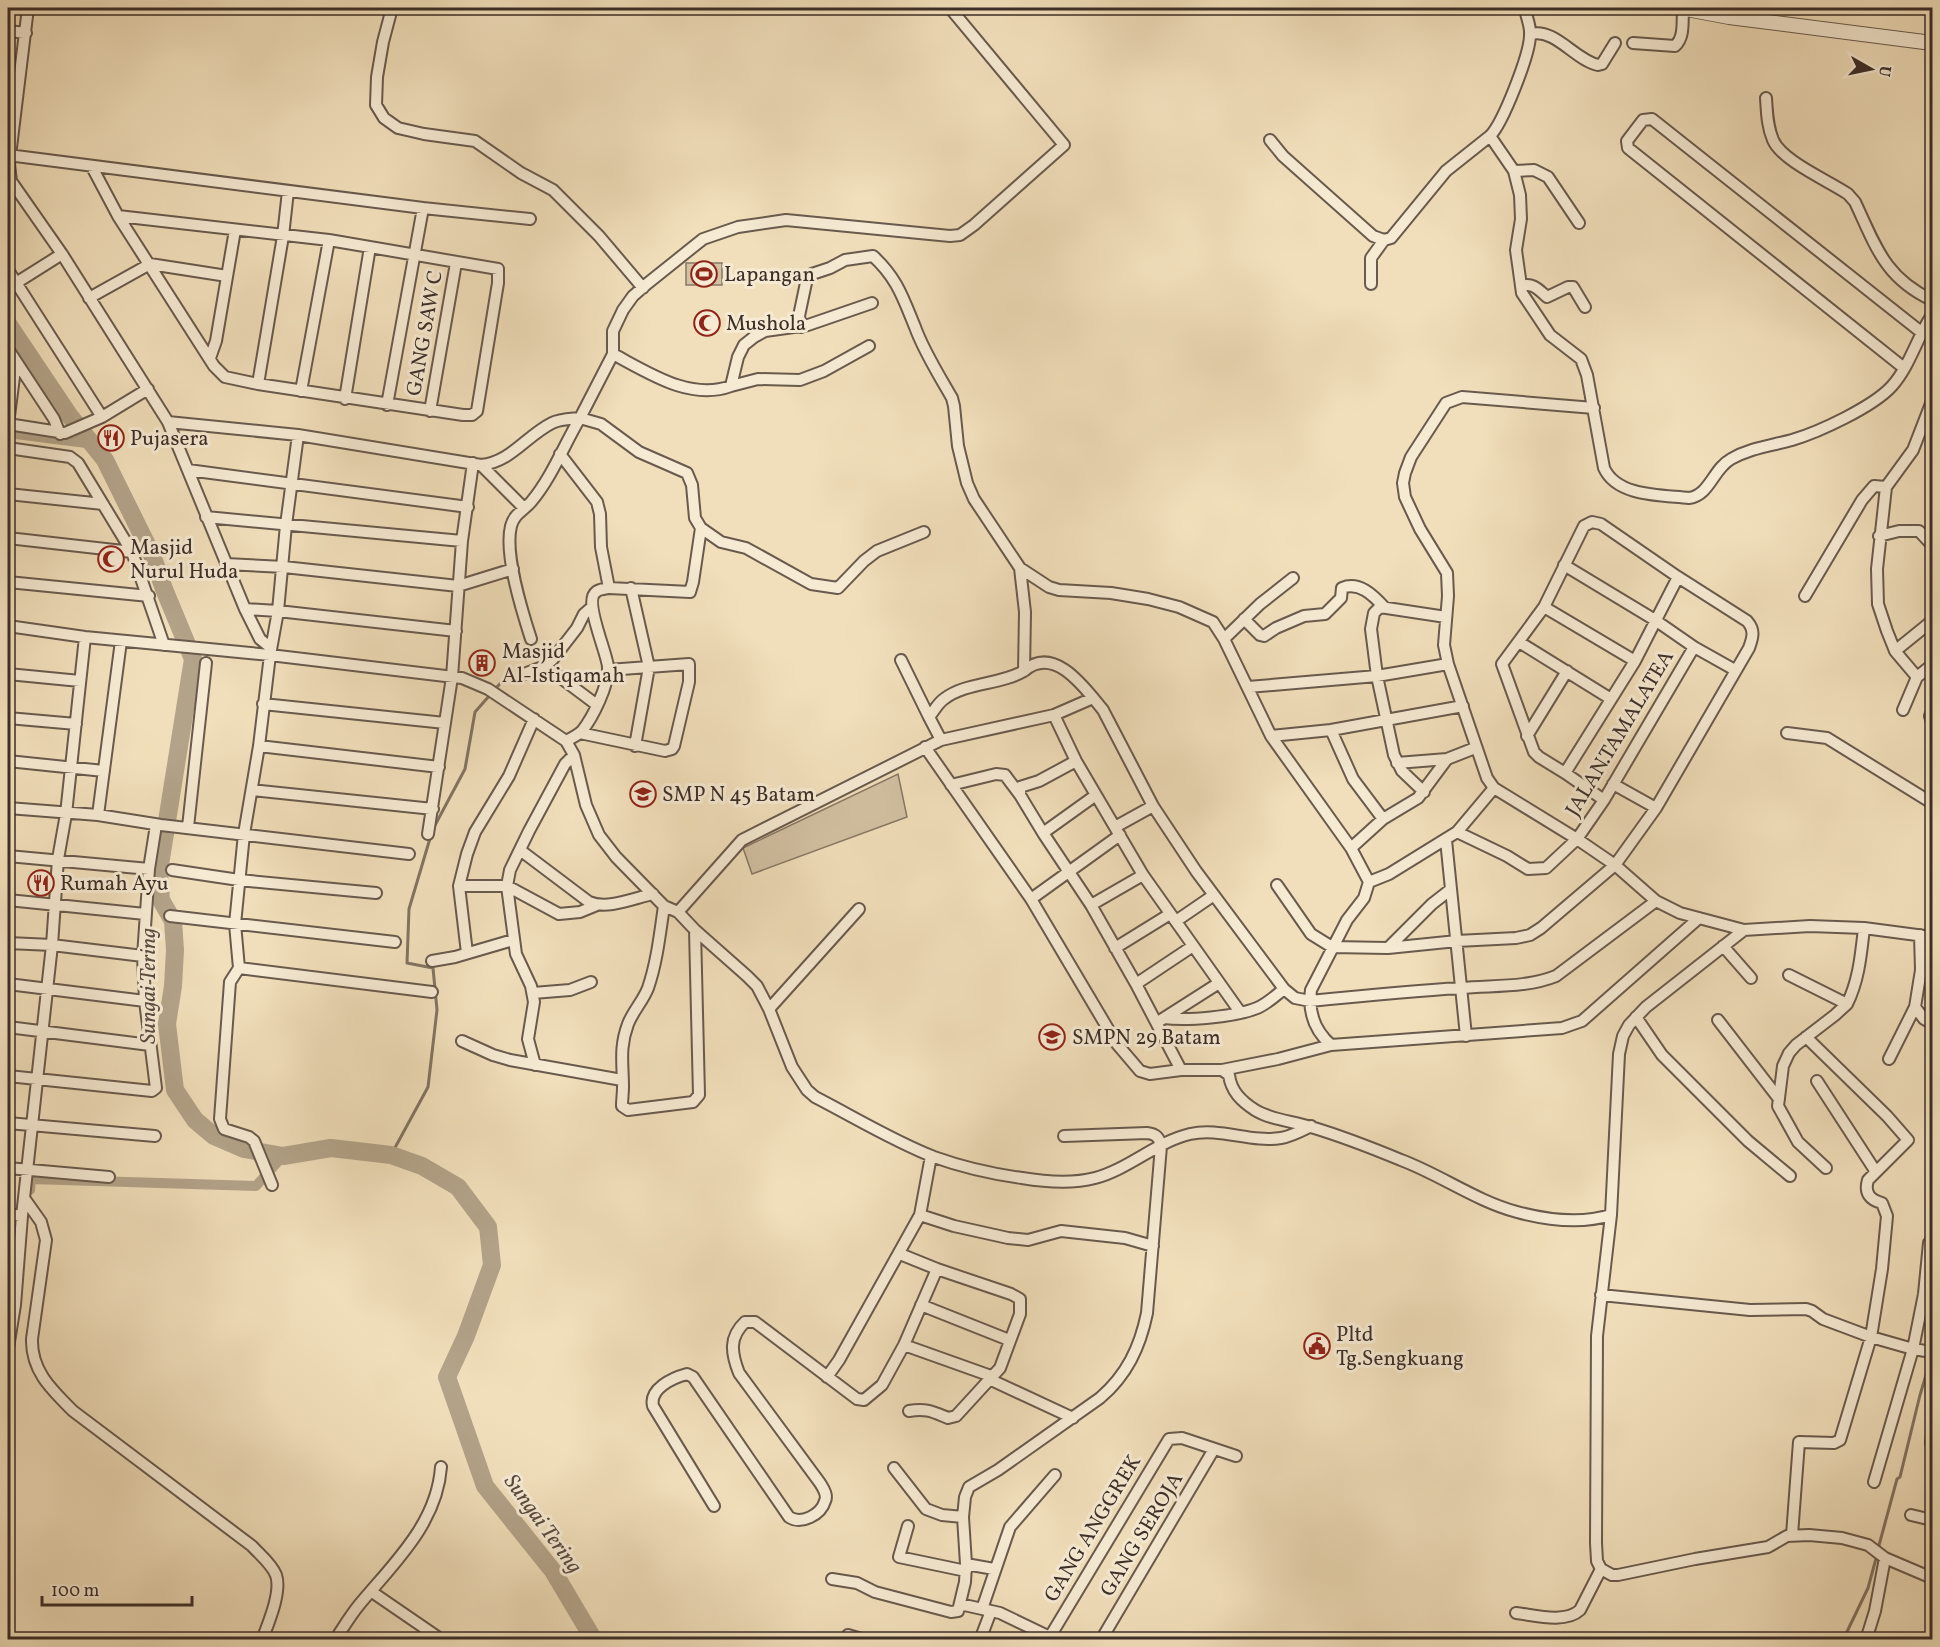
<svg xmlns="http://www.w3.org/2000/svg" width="1940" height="1647" font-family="Vollkorn,serif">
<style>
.green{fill:#d2c1a2;stroke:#877865;stroke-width:1.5}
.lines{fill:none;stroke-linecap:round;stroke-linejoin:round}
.stream{stroke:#837462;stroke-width:3}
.canal{stroke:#b3a389;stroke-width:10}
.river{stroke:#b3a389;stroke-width:18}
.minor-casing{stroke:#695a4d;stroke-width:14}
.tertiary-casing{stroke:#695a4d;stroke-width:16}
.minor{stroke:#f6ead3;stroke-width:10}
.tertiary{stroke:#f6ead3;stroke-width:14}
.labels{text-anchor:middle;stroke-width:6;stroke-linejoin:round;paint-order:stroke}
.poi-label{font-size:21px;fill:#3c2e28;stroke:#f6ead3;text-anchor:start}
.street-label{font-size:21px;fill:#3c2e28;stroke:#f6ead3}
.water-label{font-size:22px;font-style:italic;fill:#5a4b40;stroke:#f6ead3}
</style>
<rect width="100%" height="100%" fill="#f1dfbb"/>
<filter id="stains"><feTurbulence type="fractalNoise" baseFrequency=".00333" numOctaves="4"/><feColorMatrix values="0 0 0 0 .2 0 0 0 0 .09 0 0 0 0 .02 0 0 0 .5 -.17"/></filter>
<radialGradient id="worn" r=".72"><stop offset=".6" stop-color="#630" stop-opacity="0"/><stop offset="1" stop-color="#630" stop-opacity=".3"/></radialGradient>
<path class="green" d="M686,263H722V285H686Z
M898,774L907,817L752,874L743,848Z"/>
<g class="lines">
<path class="stream" d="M433,829L465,769L475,712L512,670
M391,1155L428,1087L437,1010L433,968L407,963L409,909L431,835
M1878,1549L1897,1479L1900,1477L1920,1395L1932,1355
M1843,1640L1868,1588L1877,1555"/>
<path class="canal" d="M8,433L94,444
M30,1190L31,1179L256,1186L283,1156"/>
<path class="river" d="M8,324L69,415L105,460L152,555L164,589L193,659L159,871L161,900L173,921L175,950L173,986L167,1024L175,1090L195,1120L214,1136L244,1149L283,1156L331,1148L391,1155L422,1166L458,1187L488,1227L492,1265L466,1336L447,1377L485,1486L553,1571L594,1640"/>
<g class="minor-casing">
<path id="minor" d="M28,8L9,164L11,181L62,254L168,422L245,609L260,639L271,648
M392,8L383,42L377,77L376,105L384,118L398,128L424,134L475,141L521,173L553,190L599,236L643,288
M1525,8C1526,17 1531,26 1530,35C1530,54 1503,123 1490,136L1514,171L1520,195L1521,219L1516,250L1522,293L1550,335L1581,359L1587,375L1604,468C1617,497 1662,495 1689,498C1710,495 1713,469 1731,459C1750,448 1770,446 1792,440C1819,432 1873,407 1892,386C1910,366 1917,337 1932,315
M8,31L26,33
M1531,34C1555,28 1575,60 1598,65L1602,64L1615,43
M1633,43L1675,46C1685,37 1682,21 1683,8
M1766,98C1767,112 1767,126 1773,140C1782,161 1829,181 1848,194L1855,202C1876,247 1885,278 1932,300
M1270,140L1283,156L1373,236L1384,240L1391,238L1446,171L1490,136
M8,155L423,208L530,219
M92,167L118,216L214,366L225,377L258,384L463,415H472L477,411L498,283V269L329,240L118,216
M1514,171L1534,170L1548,177L1579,223
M8,270L102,417
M16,283L62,254
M1371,284V258L1384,240
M1522,286C1532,282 1539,290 1547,297L1568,287H1573L1585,307
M89,298L150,264L227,276
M801,327L799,316L807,278L812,274L830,268L845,260L873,256C897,278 903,298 915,327C924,352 939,375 952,398L954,406L958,446L967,483L974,499L1020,568L1049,587L1059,590L1111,593L1148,599L1179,607L1213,622L1224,639L1271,736L1351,848L1369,882
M8,349L54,419L60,434
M613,354C649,373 690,401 731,386L738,357L744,345L754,337L765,331L808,325L872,303
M210,358L216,341L235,230
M1904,368L1628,148L1627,141L1643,120L1652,119L1921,332
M258,384L283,236L288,191
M731,386L758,379L800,380L824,371L869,346
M301,391L329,240
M345,399L370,247
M387,405L423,208
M1594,408L1462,397L1446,403L1411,457L1405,473L1403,483L1405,497L1420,529L1447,573L1448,596L1444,645L1448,664L1487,778L1494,788L1577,839L1615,865L1656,901L1680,913L1744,930L1810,926L1864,928L1932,937
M430,411L456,263
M168,422L298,435L481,465C511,462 526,436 552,423C560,419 571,419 580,418L613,354V331L623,310L633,296L648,283L703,239L738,227L786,220L950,236L960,235L974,225L1064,145L950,8
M8,424L65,433L102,417L148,389
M8,424L16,361
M8,448L70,457L78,463L132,552L164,645
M560,454L597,502L600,514L601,547L609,588
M481,465L524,508
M188,470L468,507
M8,494L103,504
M206,517L462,541
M1879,536L1899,531H1919L1932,545
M8,538L132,552
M226,564L284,567L458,586L513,569
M1564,565L1655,620L1694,647L1735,670
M8,582L149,596
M631,588L649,667L635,746
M1805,596L1862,500L1874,486L1886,487
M1544,607L1635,661
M245,609L278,611L456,631
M1244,619L1260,635L1264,636L1276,628L1304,616L1325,614L1341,598L1342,588C1359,581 1373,595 1384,607
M8,626L85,637L270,655L462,678L488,689L566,741L574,755L586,805L599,835L616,857L664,906L678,912L695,930L747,976L757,986L769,1009L792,1067L807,1090L815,1097C854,1117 893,1141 934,1157C962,1167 992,1174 1022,1178C1046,1182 1072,1184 1095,1178C1129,1169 1156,1142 1190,1134C1220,1127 1251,1143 1281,1138C1292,1136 1301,1131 1311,1126
M531,639C522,611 504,554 511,526C514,514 524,510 531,502C552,477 564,445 580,418L601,424L639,452L687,473L692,485L695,518L701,528L721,542L746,548L811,584L838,588L864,561L877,551L924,532
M1224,639L1260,604L1293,578
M1519,642L1611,699
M1895,651L1932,621
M901,660L929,717
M545,666L597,705
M1024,671C1054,644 1085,688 1103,710L1153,806L1196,871L1284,989L1295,998L1310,1001C1360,996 1410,991 1461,988C1493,985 1526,988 1556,976L1656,901
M8,674L80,681
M524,674L545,666L553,659L577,628L584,614L592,607
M1917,677L1932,665
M1248,687L1377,676L1448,664
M263,704L445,723
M1903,710L1917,677L1895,651L1887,631L1878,604L1877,569L1886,487L1913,450L1932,401
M1932,711L1930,716L1932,722
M1054,715L1076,761L1143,875L1240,1012
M8,718L76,724
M1331,730L1353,779L1383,819
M580,733L665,751L672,749L674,746L689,682V664L608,670
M1787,733L1827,738L1932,803
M1271,736L1331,730L1463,706
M1527,736L1567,671
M941,740L929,717C934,711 938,703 944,699C966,682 1000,685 1024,671L1025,612L1020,568
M566,741C572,738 578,735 582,731C593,717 609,685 608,667C607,652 583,601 596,592C599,589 605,589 609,588L690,592L693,582L701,528
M259,746L439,767
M925,747L1031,899L1117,1044L1140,1071L1150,1074L1181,1070H1222L1278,1059L1331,1045L1562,1028L1582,1021L1699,918
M8,761L104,771
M1397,763L1447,759
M1565,773L1635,661L1678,577
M1613,784L1656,808
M951,785L996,774L1005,775L1020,795L1043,833L1091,905L1136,984L1181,1070
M252,790L433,809
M1424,792L1402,771L1394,755L1377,676L1371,629L1374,613L1380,607L1446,617
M1020,795V787L1039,781L1076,761
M8,808L98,815L161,825L409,854
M98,815L121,641
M188,827L206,663
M1115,827L1153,806
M1457,832L1507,856L1528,869L1546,868L1577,839L1604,800L1694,647
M1043,833L1096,795
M428,834L452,677L462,541L473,463
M1446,840L1466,1036
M1351,848L1383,819L1418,798L1447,759L1475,748
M520,850L589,902C608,910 634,898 653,894
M8,856L149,869
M172,870L239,880L376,893
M1277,885L1311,934L1332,947L1388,948L1457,941L1516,938L1530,935L1541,928L1615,865L1656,808L1749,648C1753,637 1755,630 1747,621L1678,577L1601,524L1592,522L1584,526L1544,607L1502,664L1534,752L1539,757L1565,773L1604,800
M459,886H507L559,914L580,912L597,905
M1031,899L1120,835
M8,900L145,914
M1091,905L1143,875
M664,906C660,933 657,962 648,988C643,1001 633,1011 628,1024C619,1048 623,1064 623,1087C623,1094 622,1099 622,1106L628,1110L693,1102L699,1095L695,930
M678,912L742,840L941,740L1054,715L1093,698
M170,916L395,942
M1176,921L1214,895
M1744,930L1646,1007L1629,1025L1623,1036L1619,1054L1611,1215L1597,1336L1596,1543L1597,1561L1601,1569L1612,1575H1618L1695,1559L1768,1547L1787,1536L1809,1535L1842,1538L1868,1545L1885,1558L1932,1578
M1920,935L1921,970L1915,1007L1924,1019L1931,1023L1932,1028
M8,943L52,945L143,956
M1723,946L1751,978
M1115,948L1170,914
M1388,948L1432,904L1450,890
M467,953L459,886L467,854L475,832L509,776L534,719
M432,961L455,957L513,940
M239,968L432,992
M1789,975L1847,1004C1859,980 1861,954 1864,928
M8,984L145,1001
M1136,984L1193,946
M533,993L570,990L591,982
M769,1009L859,909
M1636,1017L1662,1055L1748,1141L1790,1176
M1164,1018C1187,1021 1235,1017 1257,1008C1267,1004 1275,996 1284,989
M1161,1020L1219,983
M1718,1020L1779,1099
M8,1027L150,1045
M462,1041L493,1055L510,1060L622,1080
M1331,1045C1314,1030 1308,1012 1311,990L1347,920L1364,898L1369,882L1389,874L1457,832L1494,788
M1889,1059L1915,1007
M535,1065L528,1039L534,1002L531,986L516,954L507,886L510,870L529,831L565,764L574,755
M1222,1070L1229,1075C1231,1091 1241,1101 1255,1110C1271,1120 1293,1121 1311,1127C1341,1136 1372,1148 1401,1160C1441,1175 1476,1201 1517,1212C1547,1220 1582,1224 1611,1215
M8,1076L152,1091L156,1088L145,1001L143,956L149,869L156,825
M1817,1081L1876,1172
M8,1123L155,1136
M8,1168L109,1177
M1826,1168L1798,1142L1778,1106L1783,1066L1789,1053L1796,1045L1835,1015L1847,1004
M272,1185L254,1141L249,1137L224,1129L220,1119L230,982L239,968L235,924L244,834L259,746L270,655L278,611L286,525L298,435
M24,1198L41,1222L46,1240L32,1339C31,1371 52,1390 73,1411L252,1546C260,1555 271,1563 276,1575C282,1592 268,1624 262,1640
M8,1214L22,1216
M920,1215L954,1226L1008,1238L1028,1240L1061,1231L1125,1238L1153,1246
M900,1254L937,1269L1011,1294L1020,1299V1314L1000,1368L956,1416L948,1418C933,1412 927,1408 909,1411
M1601,1295L1750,1310L1806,1309L1812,1311L1823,1319L1871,1337L1913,1349L1932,1352
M921,1305L1009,1340
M904,1345L991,1376
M8,1348L15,1305L22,1216L52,945L58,859L66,814L85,637
M827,1377L839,1360L920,1215L931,1156
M989,1379L1073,1418
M1932,1435L1931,1443L1932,1446
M894,1468L926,1509L942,1515L963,1517
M1874,1482L1913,1349L1924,1294L1929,1243
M714,1506L653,1406C649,1389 672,1378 687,1374L693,1377L789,1517C801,1525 821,1515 825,1501C828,1495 823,1488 820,1483L739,1373C731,1353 729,1337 745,1322H755L857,1399L864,1400L882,1385L904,1345L937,1269
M1911,1515L1932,1520
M908,1526L899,1557L966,1571
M1792,1535L1799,1442L1834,1443L1840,1440L1871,1337L1882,1269L1887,1216L1882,1203C1870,1200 1864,1193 1868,1180L1908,1140L1887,1116L1806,1037
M966,1564L994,1569
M832,1579L857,1583L875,1592L951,1612L958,1611L965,1582L966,1564L963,1517L965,1497L969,1487L998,1470L1100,1398C1127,1375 1140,1347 1147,1313L1161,1146C1159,1137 1156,1134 1147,1133L1064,1136
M372,1592L442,1640
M960,1604L1000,1613L1054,1639
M982,1609L1010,1527L1055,1475
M1516,1613C1534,1615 1565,1624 1580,1610L1601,1569
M848,1635L865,1640
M335,1640C343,1628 350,1616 359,1605C393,1564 437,1524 441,1467
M980,1640L991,1611
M1048,1640L1169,1439L1182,1438L1236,1456
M1101,1640L1214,1449
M1866,1640L1875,1611L1885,1558"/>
</g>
<g class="tertiary-casing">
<path id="tertiary" d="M1681,8L1729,17L1932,43"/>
</g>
<use href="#minor" class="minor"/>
<use href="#tertiary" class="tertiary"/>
</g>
<defs>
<g id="stadium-ring" transform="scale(1.35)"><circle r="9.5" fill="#f6ead3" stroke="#8f2418" stroke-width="1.5"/><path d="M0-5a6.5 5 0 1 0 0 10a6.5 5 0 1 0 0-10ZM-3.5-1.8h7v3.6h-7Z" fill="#8f2418"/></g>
<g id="mosque-ring" transform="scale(1.35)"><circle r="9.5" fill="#f6ead3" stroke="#8f2418" stroke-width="1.5"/><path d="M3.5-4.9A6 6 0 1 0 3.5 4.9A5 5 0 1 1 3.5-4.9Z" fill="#8f2418"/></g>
<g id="restaurant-ring" transform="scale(1.35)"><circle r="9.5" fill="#f6ead3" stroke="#8f2418" stroke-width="1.5"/><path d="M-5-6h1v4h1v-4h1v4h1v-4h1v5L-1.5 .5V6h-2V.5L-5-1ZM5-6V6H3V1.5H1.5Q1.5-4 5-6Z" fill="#8f2418"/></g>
<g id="building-ring" transform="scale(1.35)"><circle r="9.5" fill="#f6ead3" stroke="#8f2418" stroke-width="1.5"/><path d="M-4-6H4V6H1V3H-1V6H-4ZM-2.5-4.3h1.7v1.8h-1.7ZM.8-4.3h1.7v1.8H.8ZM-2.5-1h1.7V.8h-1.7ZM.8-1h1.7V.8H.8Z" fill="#8f2418"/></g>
<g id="school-ring" transform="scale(1.35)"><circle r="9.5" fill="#f6ead3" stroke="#8f2418" stroke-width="1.5"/><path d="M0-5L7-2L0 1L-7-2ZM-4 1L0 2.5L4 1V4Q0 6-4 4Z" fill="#8f2418"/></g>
<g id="civic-ring" transform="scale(1.35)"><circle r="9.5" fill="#f6ead3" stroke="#8f2418" stroke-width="1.5"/><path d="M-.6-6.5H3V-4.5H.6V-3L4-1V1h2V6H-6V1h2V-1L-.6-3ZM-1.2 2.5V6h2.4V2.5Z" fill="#8f2418"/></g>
</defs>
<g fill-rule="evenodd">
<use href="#stadium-ring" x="704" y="274"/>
<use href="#mosque-ring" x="707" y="323"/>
<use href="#restaurant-ring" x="111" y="438"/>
<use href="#mosque-ring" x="111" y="559"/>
<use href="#building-ring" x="482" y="663"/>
<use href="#school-ring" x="643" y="794"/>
<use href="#restaurant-ring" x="41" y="883"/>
<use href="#school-ring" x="1052" y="1037"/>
<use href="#civic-ring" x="1317" y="1346"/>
</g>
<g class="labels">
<g class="poi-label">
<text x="724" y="281">Lapangan</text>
<text x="726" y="330">Mushola</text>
<text x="130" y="445">Pujasera</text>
<text x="130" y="554">Masjid<tspan x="130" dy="24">Nurul Huda</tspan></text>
<text x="502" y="658">Masjid<tspan x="502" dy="24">Al-Istiqamah</tspan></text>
<text x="662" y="801">SMP N 45 Batam</text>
<text x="60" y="890">Rumah Ayu</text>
<text x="1072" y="1044">SMPN 29 Batam</text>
<text x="1336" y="1341">Pltd<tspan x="1336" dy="24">Tg.Sengkuang</tspan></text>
</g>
<g class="street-label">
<text transform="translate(424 333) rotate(-80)" y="7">GANG SAW C</text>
<text transform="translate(1619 733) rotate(-59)" y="7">JALAN.TAMALATEA</text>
<text transform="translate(1092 1528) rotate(-59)" y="7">GANG ANGGREK</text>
<text transform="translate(1141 1534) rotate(-59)" y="7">GANG SEROJA</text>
</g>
<g class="water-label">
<text transform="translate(147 986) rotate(-90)" y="8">Sungai Tering</text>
<text transform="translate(544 1523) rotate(54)" y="8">Sungai Tering</text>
</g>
</g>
<rect width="1940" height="1647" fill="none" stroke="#f1dfbb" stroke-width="30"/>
<rect x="9" y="9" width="1922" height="1629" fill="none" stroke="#3c2e28" stroke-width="3"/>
<rect x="15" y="15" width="1910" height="1617" fill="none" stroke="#3c2e28" stroke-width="1.5"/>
<g transform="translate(1871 69) rotate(99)" stroke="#f6ead3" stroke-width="4.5" paint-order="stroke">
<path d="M0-4.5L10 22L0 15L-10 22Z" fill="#3c2e28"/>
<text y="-9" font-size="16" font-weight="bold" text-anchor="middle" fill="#3c2e28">U</text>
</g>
<path d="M42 1596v9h150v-9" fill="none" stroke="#3c2e28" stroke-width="3"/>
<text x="51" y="1596" font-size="18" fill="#3c2e28" stroke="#f6ead3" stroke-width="4.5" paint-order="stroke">100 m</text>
<rect width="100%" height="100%" filter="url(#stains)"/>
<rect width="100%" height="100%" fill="url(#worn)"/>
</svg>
